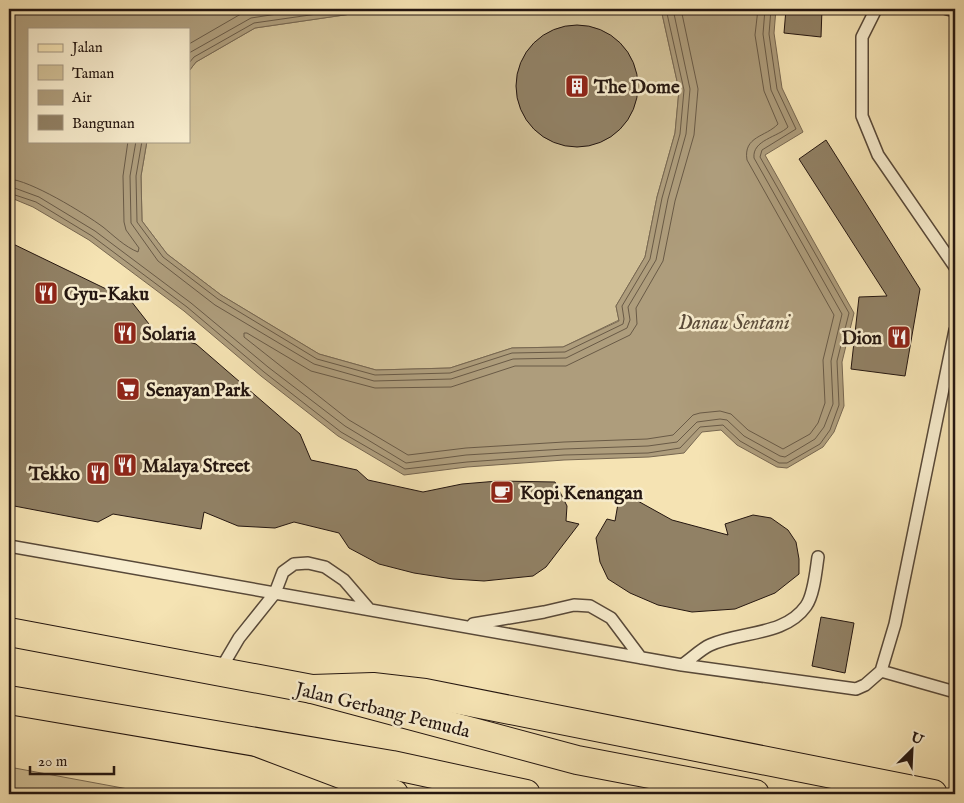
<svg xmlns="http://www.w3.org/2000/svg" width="964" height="803" font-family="'IM FELL English',serif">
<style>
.green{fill:#d1c097;stroke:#7a6b54}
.water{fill:#ae9d7c;stroke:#776751}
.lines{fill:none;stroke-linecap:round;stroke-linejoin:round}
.shore{stroke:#695a46;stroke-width:1}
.building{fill:#918165;stroke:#241610}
.lane-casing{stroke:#584939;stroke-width:14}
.primary-casing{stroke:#241610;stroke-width:30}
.highway-casing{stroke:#241610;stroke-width:30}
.lane{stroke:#f8edce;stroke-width:11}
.primary{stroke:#f5e3b3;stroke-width:28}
.highway{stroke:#f5e3b3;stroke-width:28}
.labels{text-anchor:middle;stroke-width:5;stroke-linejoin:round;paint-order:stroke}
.poi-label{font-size:19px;font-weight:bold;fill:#241610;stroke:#f8edce;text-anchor:start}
.street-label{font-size:19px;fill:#241610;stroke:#f8edce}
.water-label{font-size:20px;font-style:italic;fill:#5b4c3b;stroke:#f8edce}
</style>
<rect width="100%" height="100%" fill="#f5e3b3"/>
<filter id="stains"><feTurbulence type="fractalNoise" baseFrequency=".004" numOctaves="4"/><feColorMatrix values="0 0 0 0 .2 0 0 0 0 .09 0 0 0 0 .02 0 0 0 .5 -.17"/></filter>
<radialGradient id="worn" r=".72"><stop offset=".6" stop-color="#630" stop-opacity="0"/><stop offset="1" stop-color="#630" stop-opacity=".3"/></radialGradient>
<path class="green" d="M372,9H661L679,90L675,133L657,197L645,257L616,306L619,320L563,347L512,348L450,368L376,370L319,354L221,295L167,254L142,221L141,176L147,141H189V71L196,62L255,28L351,14Z
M9,767L155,794H9Z"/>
<path class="water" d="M9,9H372L351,14L255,28L196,62L189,71V29H29V141H147L141,176L142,221L167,254L221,295L319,354L376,370L450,368L512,348L563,347L619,321L616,306L645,257L657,197L675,133L679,90L661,9H776L774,33L782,88L803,132L765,155L854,313L842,362L844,406L834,432L823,447L787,468L777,467L737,445L721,430L702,432L684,453L649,457L564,460L467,467L404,475L338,436L261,376L184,311L89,240L33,207L9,197Z"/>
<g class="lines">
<path class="shore" d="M681,9L698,89L694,135L675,201L663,261L636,308L637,324L630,335L566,366H515L451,387L375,388L311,371L247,333H244V337L349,420L408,455L466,448L564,442L647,439L673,435L693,415L700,413L720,411L731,414L748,430L783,449L810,434L818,423L825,403L823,360L834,315L747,160C743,136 766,137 778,124L764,91L755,35L758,9
M189,44L246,11L258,9
M189,53L251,18L310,9
M189,63L194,57L254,23L352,9
M136,141L130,176L131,223L158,261L215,305L314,364L374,381L451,379L513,359L566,358L627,328L630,320L628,307L656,260L668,199L686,134L690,89L673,9
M142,141L136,176L137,222L163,257L218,299L317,359L375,375L450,373L512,353L565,352L623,324L624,319L622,306L650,259L662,198L680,134L684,90L666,9
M9,179C30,180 84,213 103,227C113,235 125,247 138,252L139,248L126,230L124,222L123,176L128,141
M9,186L39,197L95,231L191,303L268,367L345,426L406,463L466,455L564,449L648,446L677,442L697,422L720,419L727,420L744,436L780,456L785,457L815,439L824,427L833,404L831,361L842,314L754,158C752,140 778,137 788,127L771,90L763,34L765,9
M9,193L36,202L92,236L187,307L264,372L341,432L405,469L467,462L564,455L648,453L680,448L700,427L723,425L740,441L779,463H787L820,444L830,430L839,405L837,361L849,313L760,157L762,150L796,129L777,89L769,34L771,9"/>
</g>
<path class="building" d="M786,9H822L821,37L784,33Z
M516 86a61 61 0 1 1 122 0a61 61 0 1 1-122 0Z
M826,140L920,289L905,376L851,369L859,297L887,296L799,159Z
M9,242L131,301L156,333L196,344L300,434L311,460L357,470L368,480L423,492L462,484L498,481L555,482L567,506L566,521L579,524L546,567L533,576L484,581L453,579L414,573L379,564L349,548L339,533L294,522L275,528L238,526L204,512L201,529L113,514L98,522L9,505Z
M619,498L636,500L672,520L728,535L725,524L753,515L771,518L788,530L796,542L799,559V574L775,593L735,609L692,612L658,605L630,593L608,579L600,562L596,538L607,519L615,521Z
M821,617L854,623L845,673L812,666Z"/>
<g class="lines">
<g class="lane-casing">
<path id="lane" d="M876,9L862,37V116L878,155L955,267
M947,9L955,11
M9,546L682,665L856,689L865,685L881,671L895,624L955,330
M473,624L544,612L574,605L590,606L611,618L641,658
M682,665C691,659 701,649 710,645C741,631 785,636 806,606C814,595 816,570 818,557
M881,671L955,692
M219,672L239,638L275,593L283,572L294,564L308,563L325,567L344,580L369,609"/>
</g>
<g class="primary-casing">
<path id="primary" d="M9,632L312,689L577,760L755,794
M9,700L392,765L526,794"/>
</g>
<g class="highway-casing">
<path id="highway" d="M312,689L373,687L425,693L933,794
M259,743L394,794"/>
</g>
<use href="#lane" class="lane"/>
<use href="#primary" class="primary"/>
<use href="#highway" class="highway"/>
</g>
<defs>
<g id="building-square" transform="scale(1.25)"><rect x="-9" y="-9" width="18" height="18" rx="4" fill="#8f2418" stroke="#f8edce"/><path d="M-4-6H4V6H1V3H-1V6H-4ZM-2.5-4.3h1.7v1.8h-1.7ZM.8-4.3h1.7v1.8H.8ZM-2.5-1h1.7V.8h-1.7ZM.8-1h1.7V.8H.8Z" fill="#fff"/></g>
<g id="restaurant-square" transform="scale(1.25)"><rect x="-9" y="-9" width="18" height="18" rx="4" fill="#8f2418" stroke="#f8edce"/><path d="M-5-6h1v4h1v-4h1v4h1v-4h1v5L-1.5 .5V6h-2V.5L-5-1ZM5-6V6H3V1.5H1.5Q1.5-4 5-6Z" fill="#fff"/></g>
<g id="supermarket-square" transform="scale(1.25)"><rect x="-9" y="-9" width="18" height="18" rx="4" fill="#8f2418" stroke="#f8edce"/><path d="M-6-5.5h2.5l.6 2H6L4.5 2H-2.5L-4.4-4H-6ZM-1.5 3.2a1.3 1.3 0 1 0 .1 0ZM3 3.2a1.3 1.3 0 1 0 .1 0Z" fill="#fff"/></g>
<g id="cafe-square" transform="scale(1.25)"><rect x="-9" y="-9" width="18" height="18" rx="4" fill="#8f2418" stroke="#f8edce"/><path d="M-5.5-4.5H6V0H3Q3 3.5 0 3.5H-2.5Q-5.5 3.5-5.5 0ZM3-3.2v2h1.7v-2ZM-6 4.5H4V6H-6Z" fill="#fff"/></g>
</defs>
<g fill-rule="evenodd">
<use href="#building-square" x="577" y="86"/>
<use href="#restaurant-square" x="46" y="293"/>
<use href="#restaurant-square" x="125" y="333"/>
<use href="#restaurant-square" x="899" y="337"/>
<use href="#supermarket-square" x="128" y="389"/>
<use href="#restaurant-square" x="125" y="465"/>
<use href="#restaurant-square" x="98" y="473"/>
<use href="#cafe-square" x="502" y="492"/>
</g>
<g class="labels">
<g class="poi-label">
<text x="594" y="93">The Dome</text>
<text x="64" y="300">Gyu-Kaku</text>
<text x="142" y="340">Solaria</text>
<text x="882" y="344" text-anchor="end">Dion</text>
<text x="146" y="396">Senayan Park</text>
<text x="142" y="472">Malaya Street</text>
<text x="80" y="480" text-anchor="end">Tekko</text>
<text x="520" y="499">Kopi Kenangan</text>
</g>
<g class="street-label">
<text transform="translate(383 709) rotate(14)" y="7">Jalan Gerbang Pemuda</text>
</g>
<g class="water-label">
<text x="734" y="329">Danau Sentani</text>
</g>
</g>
<rect width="964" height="803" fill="none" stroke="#f5e3b3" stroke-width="30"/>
<rect x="10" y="10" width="944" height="783" fill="none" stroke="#241610" stroke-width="2.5"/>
<rect x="15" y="15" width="934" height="773" fill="none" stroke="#241610"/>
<rect x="28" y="28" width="162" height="115" fill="#f8edce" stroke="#a39782"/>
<rect x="38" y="44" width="25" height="8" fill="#f5e3b3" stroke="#a39782"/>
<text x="72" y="52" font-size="15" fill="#241610">Jalan</text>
<rect x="38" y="65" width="25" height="15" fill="#d1c097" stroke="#a39782"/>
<text x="72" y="78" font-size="15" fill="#241610">Taman</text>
<rect x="38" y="90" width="25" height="15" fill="#ae9d7c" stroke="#a39782"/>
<text x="72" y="102" font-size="15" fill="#241610">Air</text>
<rect x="38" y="115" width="25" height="15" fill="#918165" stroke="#a39782"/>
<text x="72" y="128" font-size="15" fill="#241610">Bangunan</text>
<g transform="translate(912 750) rotate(24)" stroke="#f8edce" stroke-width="4" paint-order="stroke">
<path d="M0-4L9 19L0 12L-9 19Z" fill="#241610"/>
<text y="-8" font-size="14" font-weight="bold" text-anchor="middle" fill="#241610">U</text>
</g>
<path d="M30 766v8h84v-8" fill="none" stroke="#241610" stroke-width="2.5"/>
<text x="38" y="766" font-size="15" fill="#241610" stroke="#f8edce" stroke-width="4" paint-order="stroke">20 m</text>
<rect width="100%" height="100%" filter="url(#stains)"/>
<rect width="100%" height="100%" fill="url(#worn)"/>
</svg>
